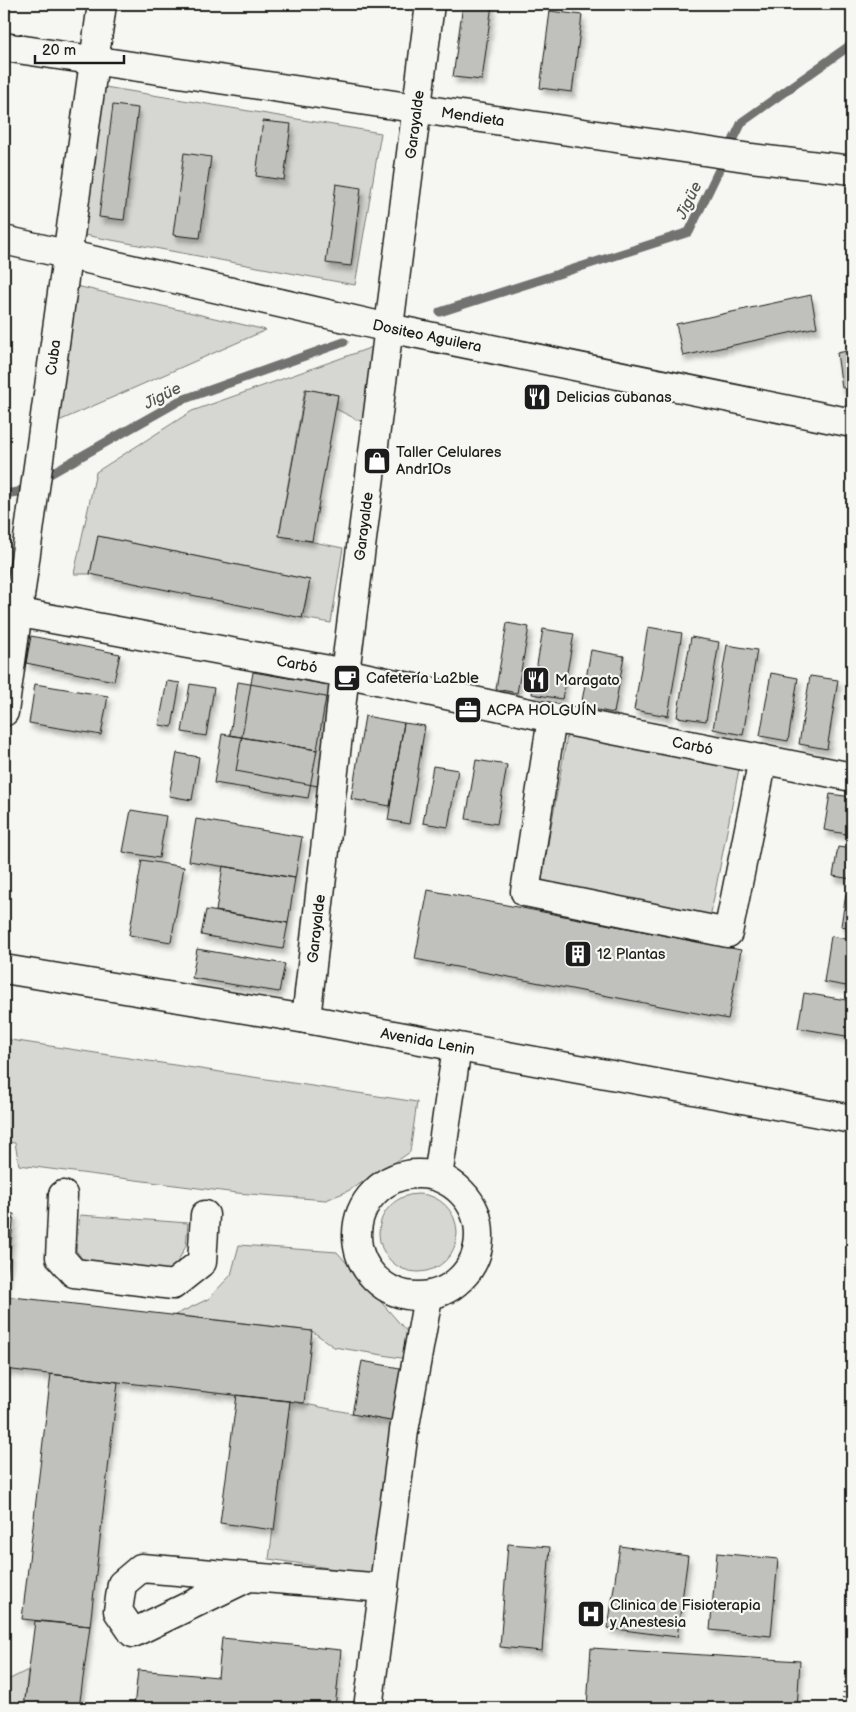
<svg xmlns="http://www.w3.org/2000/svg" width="856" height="1712" font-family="'Balsamiq Sans',sans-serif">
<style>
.green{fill:#d6d6d2;stroke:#797977}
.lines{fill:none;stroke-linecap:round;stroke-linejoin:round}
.stream{stroke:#727271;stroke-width:9}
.building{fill:#c0c0bd;stroke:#1c1c1c;filter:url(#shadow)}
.minor-casing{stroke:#1c1c1c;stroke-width:31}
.path{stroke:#1c1c1c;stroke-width:3;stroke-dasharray:1 4;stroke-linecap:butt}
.minor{stroke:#f6f6f2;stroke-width:28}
.labels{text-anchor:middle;stroke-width:4.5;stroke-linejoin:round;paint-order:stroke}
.street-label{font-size:15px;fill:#1c1c1c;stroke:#f6f6f2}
.poi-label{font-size:15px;fill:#1c1c1c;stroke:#f6f6f2;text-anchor:start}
.water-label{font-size:16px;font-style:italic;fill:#565654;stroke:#f6f6f2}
</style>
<defs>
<filter id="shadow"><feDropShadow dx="3" dy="5.5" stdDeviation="2.5" flood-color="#0004"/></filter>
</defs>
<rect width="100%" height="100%" fill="#f6f6f2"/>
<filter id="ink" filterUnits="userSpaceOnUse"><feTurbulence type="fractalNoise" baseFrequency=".02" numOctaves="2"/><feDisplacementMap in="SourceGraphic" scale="10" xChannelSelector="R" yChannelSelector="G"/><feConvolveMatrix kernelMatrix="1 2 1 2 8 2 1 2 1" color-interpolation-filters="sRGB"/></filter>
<g filter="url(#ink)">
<path class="green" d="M99,86L381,133L355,285L79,234Z
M72,285L266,330L52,424Z
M381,344L370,426L336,409L338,395L305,389L279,535L343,548L331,623L302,618L310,580L98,536L90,574H74L96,472L192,411Z
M568,730L740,764L709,923L541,884Z
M4,1039L417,1102L410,1152L387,1168L346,1192L326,1200L237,1193L19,1165L15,1143L4,1142Z
M379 1233a39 39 0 1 1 78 0a39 39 0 1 1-78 0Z
M80,1215L188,1223L186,1246L172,1272L86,1265L76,1250Z
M239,1245L337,1252L410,1335L413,1360L334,1347L312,1331L175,1315L208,1299L231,1275Z
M290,1401L396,1422L375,1575L269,1559Z
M28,1670L24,1708H4V1682Z"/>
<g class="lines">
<path class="stream" d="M440,312L689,232L742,122L852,44
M4,494L18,492L179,401L344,342"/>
</g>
<path class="building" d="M463,4H492L482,80L453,77Z
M550,11L582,15L572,92L540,88Z
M113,105L138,108L124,220L99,217Z
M263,121L291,124L284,180L256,176Z
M184,153L211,157L200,238L173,235Z
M336,184L361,188L351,266L326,263Z
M811,295L817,327L683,356L676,324Z
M852,350V387L842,388L837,353Z
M306,389L338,395L312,541L279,536Z
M98,536L310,580L302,618L90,574Z
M507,623L529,627L517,693L496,689Z
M648,627L682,633L668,716L634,710Z
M543,629L574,634L562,699L532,694Z
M31,636L120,654L114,681L26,663Z
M691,637L719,642L706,721L677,717Z
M727,645L757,650L743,735L713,729Z
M591,650L624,656L614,713L581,707Z
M253,672L335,686L318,786L236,771Z
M771,673L798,678L788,741L760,736Z
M810,676L838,680L827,749L799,744Z
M167,681L180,683L172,727L159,725Z
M238,682L326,697L317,750L230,735Z
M35,684L108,696L101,735L29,723Z
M190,684L214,688L206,736L182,732Z
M365,716L404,723L390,806L351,799Z
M852,717V752L846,751Z
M404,723L425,726L409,824L388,820Z
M222,734L317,750L308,798L214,783Z
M177,753L199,757L192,800L169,796Z
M476,760L507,765L497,824L466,819Z
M433,766L458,770L448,827L423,823Z
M830,794L852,797V835L824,830Z
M131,810L166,816L159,858L123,852Z
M196,819L302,837L295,878L189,861Z
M838,847L852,849V879L833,876Z
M142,860L184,867L171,942L129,935Z
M223,866L295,878L288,923L216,911Z
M428,890L741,950L728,1019L415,959Z
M846,894L852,895V928L841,926Z
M206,910L288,923L283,949L201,935Z
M831,936L852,940V987L824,982Z
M197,949L285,964L279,992L192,978Z
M804,993L852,1001V1037L798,1028Z
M852,1064V1083L849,1082Z
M4,1213L14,1214L5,1296H4Z
M4,1296L312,1331L304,1403L4,1369Z
M362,1361L405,1369L396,1422L352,1414Z
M51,1374L118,1382L90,1626L22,1619Z
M237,1395L290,1401L274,1530L220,1523Z
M508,1544L550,1547L542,1651L500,1647Z
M620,1546L688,1556L677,1637L608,1628Z
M717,1553L778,1559L771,1636L710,1630Z
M35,1621L90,1626L79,1708H24Z
M222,1638L341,1650L335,1708H134L138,1670L218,1677Z
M591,1648L800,1661L797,1708L587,1707Z"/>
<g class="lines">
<g class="minor-casing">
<g id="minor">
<path id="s1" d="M4,47L751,158L852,170"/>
<path id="s2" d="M4,240L389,328L852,423"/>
<path id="s3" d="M4,610L345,673L552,718L852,777"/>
<path id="s4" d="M4,712L102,4"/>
<path d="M552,718L525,892L728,933L763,759"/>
<path id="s5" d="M4,969L306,1019L852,1119"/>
<path id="s6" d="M306,1019L345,673L430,4"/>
<circle cx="418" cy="1235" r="61"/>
<path d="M438,1177L457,1047"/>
<path d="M63,1195L60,1257L74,1273L173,1285L202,1262L205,1215"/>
<path d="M249,1577L133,1633L118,1611L122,1584L141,1568L384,1588"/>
<path d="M368,1708L404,1431L428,1297"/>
</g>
</g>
<path class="path" d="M842,1708L852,1631"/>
<use href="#minor" class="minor"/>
</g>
</g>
<defs>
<g id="restaurant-square" transform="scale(1.4375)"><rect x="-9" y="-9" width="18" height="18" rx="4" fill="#1c1c1c" stroke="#f6f6f2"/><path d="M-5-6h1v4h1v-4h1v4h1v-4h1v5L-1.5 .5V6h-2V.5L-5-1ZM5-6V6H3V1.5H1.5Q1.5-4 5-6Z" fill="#fff"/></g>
<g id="shop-square" transform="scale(1.4375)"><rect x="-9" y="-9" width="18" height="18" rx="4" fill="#1c1c1c" stroke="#f6f6f2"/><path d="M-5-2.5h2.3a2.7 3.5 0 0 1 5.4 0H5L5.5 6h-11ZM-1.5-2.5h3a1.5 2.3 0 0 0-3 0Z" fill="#fff"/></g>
<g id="cafe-square" transform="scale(1.4375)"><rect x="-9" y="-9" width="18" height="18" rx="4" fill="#1c1c1c" stroke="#f6f6f2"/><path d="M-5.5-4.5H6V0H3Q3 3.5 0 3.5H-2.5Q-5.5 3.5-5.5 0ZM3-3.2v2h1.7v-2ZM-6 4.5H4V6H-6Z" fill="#fff"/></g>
<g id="office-square" transform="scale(1.4375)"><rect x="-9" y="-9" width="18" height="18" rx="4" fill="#1c1c1c" stroke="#f6f6f2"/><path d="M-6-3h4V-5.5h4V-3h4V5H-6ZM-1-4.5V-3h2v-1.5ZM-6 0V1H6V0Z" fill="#fff"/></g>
<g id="building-square" transform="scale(1.4375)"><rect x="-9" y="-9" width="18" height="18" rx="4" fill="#1c1c1c" stroke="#f6f6f2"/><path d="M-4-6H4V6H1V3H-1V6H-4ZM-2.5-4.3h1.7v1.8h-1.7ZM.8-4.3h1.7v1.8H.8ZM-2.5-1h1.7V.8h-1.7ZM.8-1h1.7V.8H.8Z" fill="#fff"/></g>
<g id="hospital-square" transform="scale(1.4375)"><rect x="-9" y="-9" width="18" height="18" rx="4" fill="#1c1c1c" stroke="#f6f6f2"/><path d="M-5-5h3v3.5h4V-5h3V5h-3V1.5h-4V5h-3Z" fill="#fff"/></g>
</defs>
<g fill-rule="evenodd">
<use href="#restaurant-square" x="537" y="397"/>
<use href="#shop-square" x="377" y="461"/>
<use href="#cafe-square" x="347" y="678"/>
<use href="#restaurant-square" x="536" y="680"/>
<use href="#office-square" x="468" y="710"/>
<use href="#building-square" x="578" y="954"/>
<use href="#hospital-square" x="591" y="1614"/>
</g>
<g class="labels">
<g class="street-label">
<text dy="5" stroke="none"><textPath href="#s1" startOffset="474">Mendieta</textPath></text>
<text dy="5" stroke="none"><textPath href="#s6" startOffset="901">Garayalde</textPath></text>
<text dy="5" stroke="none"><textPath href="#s2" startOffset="434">Dositeo Aguilera</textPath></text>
<text dy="5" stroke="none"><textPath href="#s4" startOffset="358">Cuba</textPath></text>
<text dy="5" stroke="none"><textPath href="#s6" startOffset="496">Garayalde</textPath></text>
<text dy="5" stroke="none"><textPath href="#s3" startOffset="298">Carbó</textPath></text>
<text dy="5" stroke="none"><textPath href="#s3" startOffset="702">Carbó</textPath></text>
<text dy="5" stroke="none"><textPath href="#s6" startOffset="91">Garayalde</textPath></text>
<text dy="5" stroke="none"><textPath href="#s5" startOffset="430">Avenida Lenin</textPath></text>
</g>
<g class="poi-label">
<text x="556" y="402">Delicias cubanas</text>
<text x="396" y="457">Taller Celulares<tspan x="396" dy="17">AndrIOs</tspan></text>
<text x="366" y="683">Cafetería La2ble</text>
<text x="555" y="685">Maragato</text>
<text x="487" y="715">ACPA HOLGUÍN</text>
<text x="597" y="959">12 Plantas</text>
<text x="610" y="1610">Clinica de Fisioterapia<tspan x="610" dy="17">y Anestesia</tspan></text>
</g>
<g class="water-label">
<text transform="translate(688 200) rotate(-64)" y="6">Jigüe</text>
<text transform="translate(162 395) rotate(-27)" y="6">Jigüe</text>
</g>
</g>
<rect width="856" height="1712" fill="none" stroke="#f6f6f2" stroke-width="20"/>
<rect x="10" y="10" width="836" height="1692" fill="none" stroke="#1c1c1c" stroke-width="2" filter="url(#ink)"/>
<path d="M35 55v8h89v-8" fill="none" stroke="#1c1c1c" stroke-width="2.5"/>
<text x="42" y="55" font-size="15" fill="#1c1c1c" stroke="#f6f6f2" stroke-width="4" paint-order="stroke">20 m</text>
</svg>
